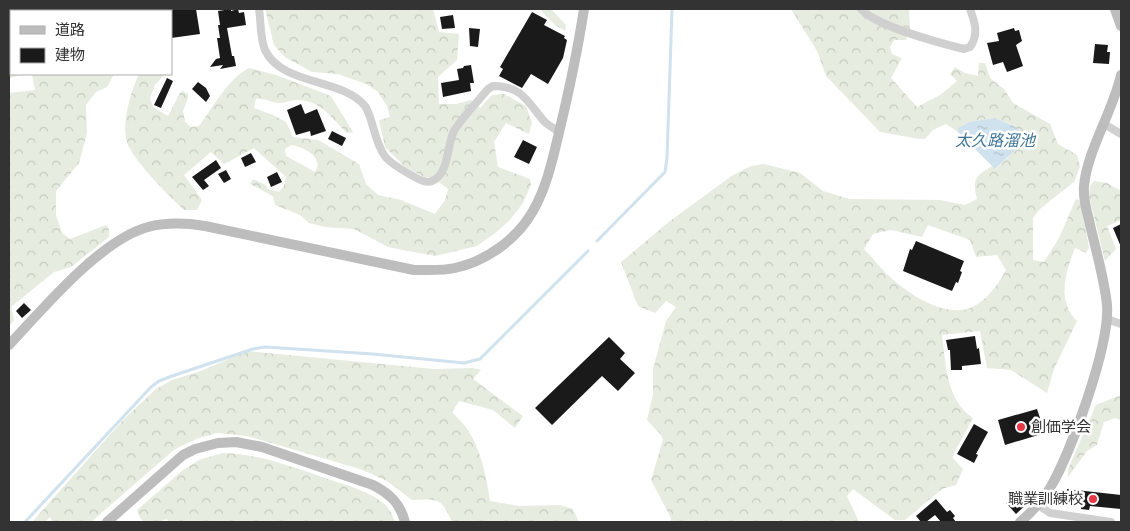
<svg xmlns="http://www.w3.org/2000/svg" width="1130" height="531" font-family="Signika,'Noto Sans JP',sans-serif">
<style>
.forest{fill:url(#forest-crowns);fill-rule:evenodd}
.water{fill:url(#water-ripples)}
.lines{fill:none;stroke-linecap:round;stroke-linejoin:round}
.stream{stroke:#cfe2ee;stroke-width:3}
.building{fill:#1a1a1a}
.street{stroke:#d0d0d0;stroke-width:8}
.secondary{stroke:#bdbdbd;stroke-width:10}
.poi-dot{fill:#e63946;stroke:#fff;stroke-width:2}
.labels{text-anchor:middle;stroke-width:5;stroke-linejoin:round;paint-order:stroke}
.poi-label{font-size:15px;fill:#333;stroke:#fff;text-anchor:start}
.water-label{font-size:16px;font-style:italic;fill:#3f7597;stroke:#fff}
</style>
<defs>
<pattern id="forest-crowns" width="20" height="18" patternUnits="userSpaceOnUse" patternTransform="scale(1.25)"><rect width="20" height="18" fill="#e6ecdf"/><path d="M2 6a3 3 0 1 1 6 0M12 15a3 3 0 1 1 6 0" fill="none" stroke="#c6cbc0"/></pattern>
<pattern id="water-ripples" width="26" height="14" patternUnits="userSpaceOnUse" patternTransform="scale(1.25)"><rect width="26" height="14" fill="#cfe2ee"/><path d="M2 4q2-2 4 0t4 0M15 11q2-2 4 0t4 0" fill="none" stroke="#b2c2cd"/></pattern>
</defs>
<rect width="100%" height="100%" fill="#fff"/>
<path class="forest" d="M9,9H105V11H11V74H25L9,78Z
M265,9H433L439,32L459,34L457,60L438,77L439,104H456L471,100L480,108L492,95L504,94L526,106L532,123L529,134L506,123L494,142L498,167L530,179L531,185L523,203L510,220L494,234L477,246L435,256L388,247L354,229L325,227L309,223L300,215L275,205L273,196L250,184L253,179L266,185L268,189L279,192L284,186L286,177L254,148L224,164L211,152L184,175L202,200L197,210H184C169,196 132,159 127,142C121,123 131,91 139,74H165L155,85L150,98L153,107L168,116L180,93L183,91L188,94V98L183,111L185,122L191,127L199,126C214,106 227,80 249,68L276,75L331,96L353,132L347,133C331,118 322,101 298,100C291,100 285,103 278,103C271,103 266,98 256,99L254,108L273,115L286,122L293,137L318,140L359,164L366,184L378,195L401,200L435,214L445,200L448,189L432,177H424L404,166L385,147L379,120L390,117L387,106L378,92L366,84L338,74L312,72L285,57L274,45ZM291,145C303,147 325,157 315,172L286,156L285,149Z
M540,9H551L566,25L565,31L555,25Z
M791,9H909L910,29L906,40H894L890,47L892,54L902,58L891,78L917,107L940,95L957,81L950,74L955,67L965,73L978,76L979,63H985L990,78L1004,89L1013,103L1050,124L1058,144L1077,155L1080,167L1074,182L1041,208L1033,218V260L1044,262L1059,238L1076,199L1081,201L1089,248L1086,253L1075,248C1066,271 1056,301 1077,321L1054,369L1047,393L1011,370L987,368L980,331L942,335C946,364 946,400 973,418L952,457L963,469L956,485L942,489L905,520H895L853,489L847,496L859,522H670L671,518L651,480L663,440L661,435L647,420L653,394V369L666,321L676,307L666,301L655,313L638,306L621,262L670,221L733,175L751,166L764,164L800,173L823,191L849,199L940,200L965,205L977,199C972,178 975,177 992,166L996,169L1010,155L1014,126L994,118L969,122L958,128V132L946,124L933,130L925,139H919L880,132L826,76L817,51ZM928,225L970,240L976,257L997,255L1006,270C998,285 982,308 962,310C938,313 907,293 890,277C881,269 873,258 864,249L873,234L891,230L922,237Z
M32,74H114L107,87L96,92L86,105L87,133L79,163L56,191V215L62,233L70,239L106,225L109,229V237L71,267L54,272L11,307L14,320L9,326V93L35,90Z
M1094,181L1107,183L1121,191V220L1107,226L1116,249L1105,261L1089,196L1090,186Z
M247,351L434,369L473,368L481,370L473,379L523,416L515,428L493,410L459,401L452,412C456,417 461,421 465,426C480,445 487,478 490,501L519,506L560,505L573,509L579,522H452C441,497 438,499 412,500L387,481L360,469L247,436L217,433L199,438L175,449L91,522H52L50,517L45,522H32L124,419L156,389L172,380L201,371Z
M1121,395V420L1115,418L1104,422L1097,445L1087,451L1068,477V469L1096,405Z
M223,453C261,454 295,468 331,480C346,485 371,492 383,503C389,507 393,516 395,522H170L166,519L160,522H144L140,518L137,510L183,470L199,460Z"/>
<path class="water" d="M994,118L1014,126L1024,135C1022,146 1003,161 995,169L958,132V128L969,122Z"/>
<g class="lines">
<path class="stream" d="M597,241L665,172L667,158L672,9
M25,522L151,387L159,381L172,376L253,349L265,347L373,354L464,363L480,359L588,251"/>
</g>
<path class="building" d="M171,9H196L200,34L171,38Z
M231,9V11L238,9L239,13L244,12L246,25L227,28L232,56H234L236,66L220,69L223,65L210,67L216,59L220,58L217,38H220L218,25H220L218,11Z
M532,12L547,20L544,25L565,36L564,38L567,40L563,58L548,84L531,74L522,88L499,76L503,69L500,67Z
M453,15L455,28L442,29L440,17Z
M469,28L480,29L478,47L470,46Z
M1014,28L1015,31L1019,30L1022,41L1016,45L1023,66L1007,72L1003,62L993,65L987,43L999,41L997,33Z
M1095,44L1108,45L1107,52H1110L1109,64L1093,63Z
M471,65L474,83H470L471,91L443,97L441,83L459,80L457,69L463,68L464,66Z
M167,78L173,81L161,108L154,105Z
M198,82L206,88L210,96L206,102L192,89Z
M301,104L305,114L317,109L326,131L311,136L310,131L296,135L287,110Z
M332,131L346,138L342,146L328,139Z
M523,140L537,147L529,164L514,157Z
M251,153L256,162L245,167L241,158Z
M216,160L221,168L204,180L209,186L203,190L192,177Z
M226,170L231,179L224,183L218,174Z
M277,172L282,182L271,187L267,177Z
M1121,224V247L1113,228Z
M916,241L964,261L960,271L962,272L958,283L956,282L952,291L903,271L910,249L912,250Z
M24,303L31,310L22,318L16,311Z
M975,336L977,349L979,348L981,364L962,366V370H951L950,350H948L946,340Z
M609,337L625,353L620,359L635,373L618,391L602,376L552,425L535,408Z
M1037,409L1045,433L1005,445L998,420Z
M974,424L988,432L976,454L978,455L974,463L957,454Z
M1067,489L1121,495V509L1090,506L1089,510L1081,509V505L1065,503Z
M1022,492L1030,501L1016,514L1006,503L1012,497L1014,500Z
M936,499L947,512L950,510L955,516L953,518L956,522H941L935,515L926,522H921L916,516Z"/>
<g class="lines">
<path class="street" d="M259,9C261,21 260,39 265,50C282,86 343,78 365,106C369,112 371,120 373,127C382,157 384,160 411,175C417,178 425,184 432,181C449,175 447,144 454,131C460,120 479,100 488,89L493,86C522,86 527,101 543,120C547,125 554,128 559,132
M861,9C876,26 940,43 964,49L970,47C979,34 975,23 970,9
M1104,124L1121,134
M1107,319L1121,324
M1038,505L1050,513L1111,522"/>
<path class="secondary" d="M1115,9L1121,26
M9,345C43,309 100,240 148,227C167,222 186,223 205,226L414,270C428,270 442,271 455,268C487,261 517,239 533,211C548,185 554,153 561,124C570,86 578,48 584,9
M107,522L183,455L195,449L218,443L236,442L262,447L373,485C390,494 400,503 405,522
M1020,522C1032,512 1042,501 1050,488C1071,453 1110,345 1107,305C1104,276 1095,248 1089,220C1086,209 1083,197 1084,186C1087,151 1113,111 1121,75"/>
</g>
<g class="poi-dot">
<circle cx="1021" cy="427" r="5"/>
<circle cx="1093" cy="499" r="5"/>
</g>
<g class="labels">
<g class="poi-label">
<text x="1031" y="432">創価学会</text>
<text x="1083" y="504" text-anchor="end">職業訓練校</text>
</g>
<g class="water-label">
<text x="995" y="146">太久路溜池</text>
</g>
</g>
<rect width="1130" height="531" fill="none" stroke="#333333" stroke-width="20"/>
<rect x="10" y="10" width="162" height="65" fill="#ffffff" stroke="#adadad"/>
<rect x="20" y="26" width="25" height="8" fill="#bdbdbd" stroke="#adadad"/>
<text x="55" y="35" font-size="15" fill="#333333">道路</text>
<rect x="20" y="48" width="25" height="15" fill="#1a1a1a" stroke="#adadad"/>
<text x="55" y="60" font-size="15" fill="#333333">建物</text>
</svg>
